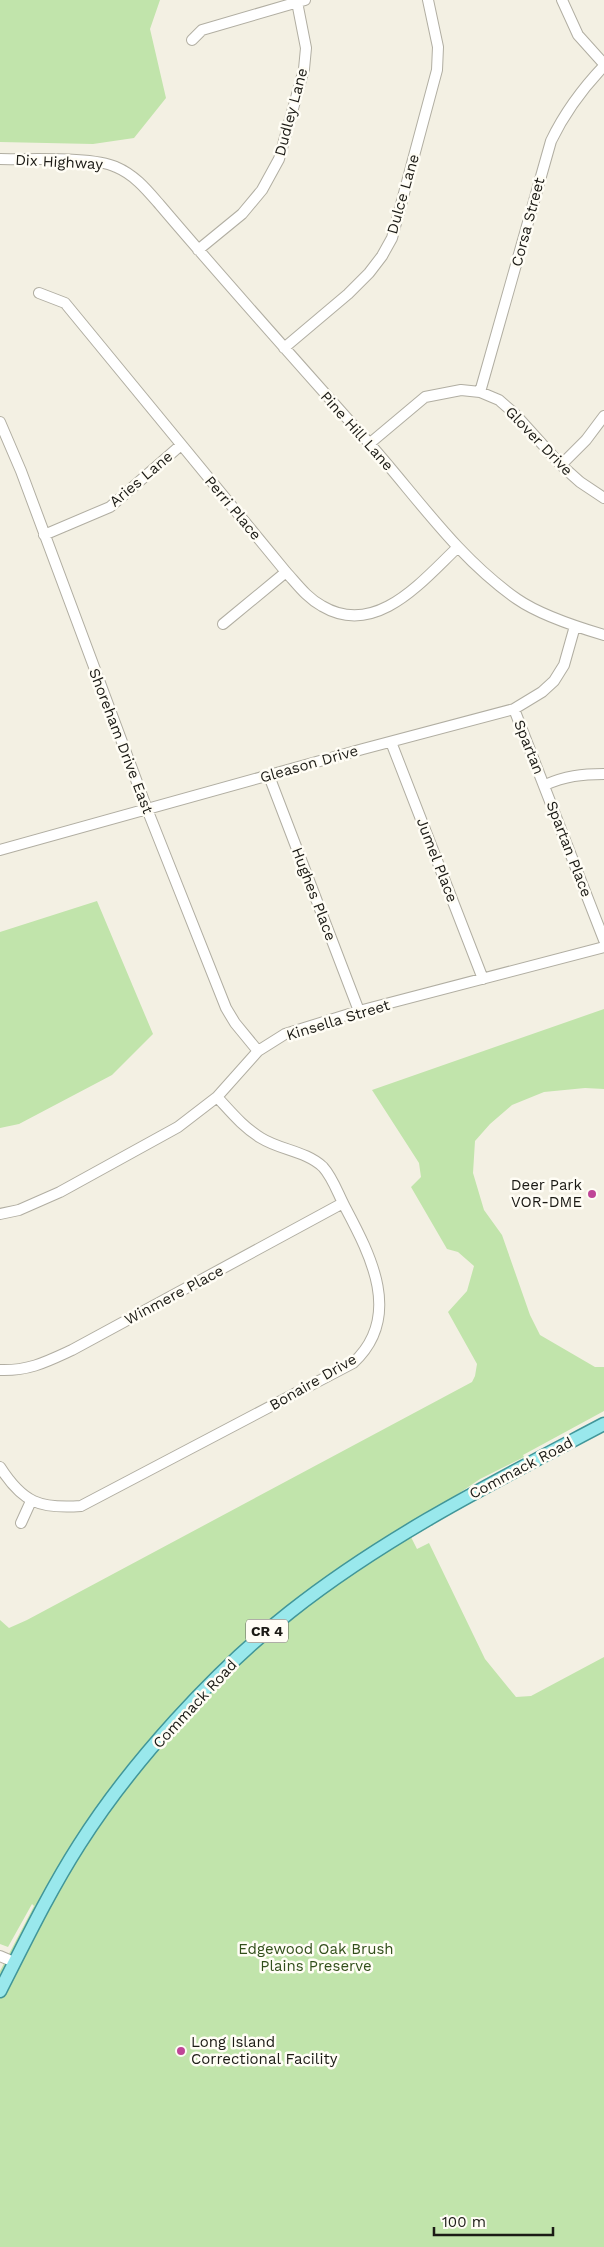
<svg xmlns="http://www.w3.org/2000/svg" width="604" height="2247" font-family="'Work Sans',sans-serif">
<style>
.green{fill:#c1e4ab}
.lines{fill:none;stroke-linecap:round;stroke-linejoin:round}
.minor-casing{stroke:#b1aea2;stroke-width:12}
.major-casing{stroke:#419699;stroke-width:15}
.minor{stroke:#fff;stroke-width:10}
.major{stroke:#99e8ec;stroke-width:12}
.poi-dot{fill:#bf4597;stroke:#fffdf5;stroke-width:2}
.labels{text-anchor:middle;stroke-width:5;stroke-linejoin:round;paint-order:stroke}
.shield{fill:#fffdf5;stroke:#5f5e58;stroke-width:1}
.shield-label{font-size:14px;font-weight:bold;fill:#1b1a15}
.street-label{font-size:15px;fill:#1b1a15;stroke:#fffdf5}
.poi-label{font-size:15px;fill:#1b1a15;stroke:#fffdf5;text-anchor:end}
.park-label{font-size:15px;fill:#324f1b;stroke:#fffdf5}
</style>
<rect width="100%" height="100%" fill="#f3f0e3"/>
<path class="green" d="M0,0H160L150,29L166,98L134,138L93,144L0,142Z
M97,901L153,1034L112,1075L19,1124L0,1128V932Z
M604,1009V1089L585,1088L544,1092L512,1105L490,1124L475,1141L473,1173L484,1210L502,1235L530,1315L540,1335L595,1367H604V1411L523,1455L524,1457L480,1479L411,1526V1537L417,1549L429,1543L485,1659L516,1697L531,1696L604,1657V2247H0V1971L34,1906L32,1904L8,1947L0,1944V1620L9,1628L27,1620L472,1382L475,1376L477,1364L448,1312L467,1291L474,1266L458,1252L447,1249L411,1187L421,1177L419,1163L372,1090Z"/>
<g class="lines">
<g class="minor-casing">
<path id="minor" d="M562,0L578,35L604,64
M192,40L202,30L305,0
M0,159C29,160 92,156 116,167C135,175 147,190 160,205C228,285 299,364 369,443C417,497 457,557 517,599C540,615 577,627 604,635
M198,250L242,214L262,190L279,159L304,69L306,48L297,2
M39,293L65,303L286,572C297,584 307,598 322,606C376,638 422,581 457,548
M284,348L348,294L369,273L382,256L392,238L437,70L438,47L428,0
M480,392L551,141C565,112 582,89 604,66
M0,422L21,471L147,809L226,1008L235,1023L258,1051
M369,444L425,397L461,390L480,392L499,400L515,414L561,465L580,482L604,498
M561,465L586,440L604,416
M44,535L110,507L181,445
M223,624L286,572
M514,709L604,940
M391,742L483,979
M269,776L359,1011
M545,785C565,776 582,774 604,774
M0,850L363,749L514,709L542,692L554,681L564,665L575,626
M0,1214L19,1210L60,1192L178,1127L217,1097L258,1051L285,1034L359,1011L604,947
M0,1370C29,1371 46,1362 72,1350L343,1203
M0,1467C23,1503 40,1509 81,1506L353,1363C403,1317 371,1256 345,1207C338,1194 333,1178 323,1167C306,1151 280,1150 261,1138C243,1127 231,1112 217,1097
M21,1523L31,1501
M0,1956L14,1962"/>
</g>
<g class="major-casing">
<path id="major" d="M0,1991C25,1942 49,1892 79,1845C131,1763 214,1672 290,1612C386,1536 496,1481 604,1424"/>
</g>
<use href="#minor" class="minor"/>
<use href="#major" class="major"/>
</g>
<g class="poi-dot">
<circle cx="592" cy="1194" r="5"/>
<circle cx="181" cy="2051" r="5"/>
</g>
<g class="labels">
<rect class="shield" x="246" y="1619.5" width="42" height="23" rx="4"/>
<g class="shield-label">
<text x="267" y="1636">CR 4</text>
</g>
<g class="street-label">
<text transform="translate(291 112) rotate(-75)" y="5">Dudley Lane</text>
<text transform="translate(59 162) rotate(3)" y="5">Dix Highway</text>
<text transform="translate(403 194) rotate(-74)" y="5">Dulce Lane</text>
<text transform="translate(528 222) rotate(-75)" y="5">Corsa Street</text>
<text transform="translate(357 431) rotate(48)" y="5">Pine Hill Lane</text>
<text transform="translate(539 441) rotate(46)" y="5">Glover Drive</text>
<text transform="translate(141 479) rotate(-40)" y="5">Aries Lane</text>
<text transform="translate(233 508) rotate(50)" y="5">Perri Place</text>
<text transform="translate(121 741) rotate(69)" y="5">Shoreham Drive East</text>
<text transform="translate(529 747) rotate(68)" y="5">Spartan</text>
<text transform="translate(309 764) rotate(-16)" y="5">Gleason Drive</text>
<text transform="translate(569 849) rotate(69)" y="5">Spartan Place</text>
<text transform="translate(437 860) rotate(69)" y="5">Jumel Place</text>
<text transform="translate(314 894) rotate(69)" y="5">Hughes Place</text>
<text transform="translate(338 1020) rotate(-17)" y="5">Kinsella Street</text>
<text transform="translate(174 1295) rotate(-28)" y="5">Winmere Place</text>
<text transform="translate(313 1382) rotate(-30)" y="5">Bonaire Drive</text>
<text transform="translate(521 1468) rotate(-28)" y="5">Commack Road</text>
<text transform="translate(195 1704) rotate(-47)" y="5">Commack Road</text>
</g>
<g class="poi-label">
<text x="582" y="1190">Deer Park<tspan x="582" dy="17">VOR-DME</tspan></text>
<text x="191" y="2047" text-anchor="start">Long Island<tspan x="191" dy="17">Correctional Facility</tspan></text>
</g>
<g class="park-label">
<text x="316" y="1954">Edgewood Oak Brush<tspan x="316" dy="17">Plains Preserve</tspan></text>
</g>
</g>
<path d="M434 2227v8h119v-8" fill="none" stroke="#1b1a15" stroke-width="2.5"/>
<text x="442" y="2227" font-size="15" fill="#1b1a15" stroke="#fffdf5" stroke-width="4" paint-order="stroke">100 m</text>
</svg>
